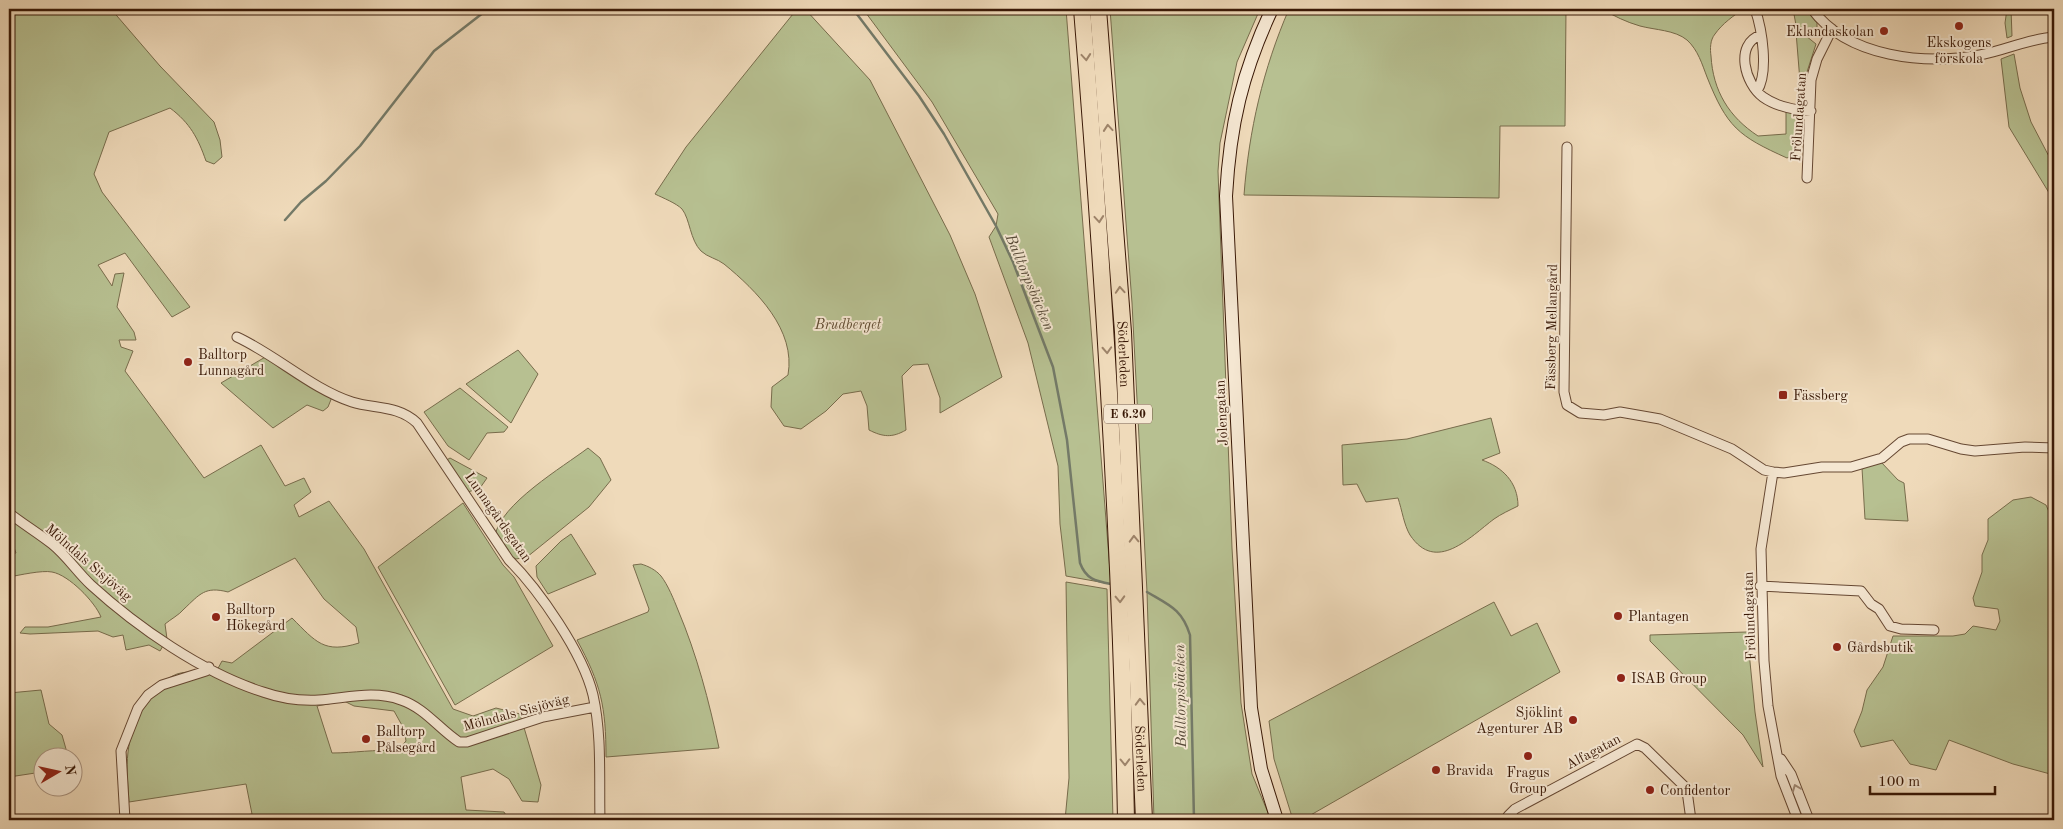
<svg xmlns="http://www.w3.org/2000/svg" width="2063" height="829" font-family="'Old Standard TT',serif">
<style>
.green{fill:#b7c091;stroke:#786c4c;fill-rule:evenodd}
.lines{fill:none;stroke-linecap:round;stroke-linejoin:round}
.stream{stroke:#747a68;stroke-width:2.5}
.street-casing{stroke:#664833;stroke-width:11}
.secondary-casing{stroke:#391806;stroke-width:14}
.highway-casing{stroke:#391806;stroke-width:18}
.street{stroke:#f5e7d2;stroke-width:9}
.secondary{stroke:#f5e7d2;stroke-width:12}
.highway{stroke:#efdaba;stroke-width:16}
.oneway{stroke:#9d8369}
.oneway2{stroke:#a08a76}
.poi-dot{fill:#8f2418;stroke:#f5e7d2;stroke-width:2}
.labels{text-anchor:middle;stroke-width:4;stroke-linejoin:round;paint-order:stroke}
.shield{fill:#f5e7d2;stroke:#715643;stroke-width:1}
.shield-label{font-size:12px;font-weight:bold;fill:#391806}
.poi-label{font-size:14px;fill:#391806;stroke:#f5e7d2;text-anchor:start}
.street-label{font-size:14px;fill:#391806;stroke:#f5e7d2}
.park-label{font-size:14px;font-style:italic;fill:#5f4a30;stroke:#f5e7d2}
.water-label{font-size:15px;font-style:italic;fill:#564937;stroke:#f5e7d2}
</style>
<rect width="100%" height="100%" fill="#efdaba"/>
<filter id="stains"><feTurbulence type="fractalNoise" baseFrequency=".004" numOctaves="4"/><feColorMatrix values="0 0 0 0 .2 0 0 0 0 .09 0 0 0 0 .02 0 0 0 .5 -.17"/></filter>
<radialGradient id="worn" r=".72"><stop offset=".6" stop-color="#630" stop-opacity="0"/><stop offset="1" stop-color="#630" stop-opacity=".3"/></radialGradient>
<path class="green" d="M9,9H111L160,66L214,122L220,140L222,157L214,164L206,161C198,138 190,123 170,108L109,132L94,174L102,192L190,307L172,317L125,253L98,265L112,286L115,274L124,273L117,307L134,332L136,340H119L121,347L133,351L125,371L204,478L261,445L285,486L304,478L311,492L294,505L299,517L329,501L364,549L453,709L473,716L496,708L520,714L541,785L538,802L522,801L509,779L493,769L461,777L466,810L504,812L509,820H218L252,814L246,784L129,802C128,786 126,769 128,752C131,725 150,684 177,674C189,670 203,673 215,674L222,661L232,663L292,618C316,642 324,654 359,643L356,627L324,599L295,558L228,592C205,586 200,594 184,609C179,615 171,619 165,624L167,639L160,651L149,645L126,650L123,635L113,637L98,631L30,634L20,633L25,627H48L101,617C95,602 69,575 52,572C42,570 20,575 9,577V554L16,553L9,534ZM344,701L354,706L394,711L404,729L406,741L397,751C375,749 354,753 332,753L317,706Z
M797,9H805L870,80L950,235L975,294L1002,377L940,413V398L928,364L913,365L902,376L906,430C892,438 883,437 869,430L867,406L861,391L843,394L826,411L801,429L784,426L771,407L772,387L788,375C796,330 757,291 724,264C718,259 707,257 701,251C690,240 690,219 682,209C676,203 663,198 655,194L686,147Z
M863,9H1066L1111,584L1066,576L1060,524L1058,466L1028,343L989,237L996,226L998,214L932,102Z
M1110,9H1260L1237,62L1220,143L1218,171L1232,548L1241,703L1252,774L1271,820H1154L1147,592L1132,303Z
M1289,9H1566L1565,126H1500L1499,198L1244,195C1249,130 1263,69 1289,9Z
M1602,9H1744C1734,15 1722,24 1715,34C1710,40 1710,49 1711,56C1713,91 1729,117 1758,136L1786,134V112L1797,114C1797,127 1801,153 1787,158C1738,136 1727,127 1707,77C1702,64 1698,50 1687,40C1675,30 1655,30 1640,26C1626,22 1614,16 1602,9Z
M1793,9H1805L1817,23V37L1796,25Z
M2007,9H2011L2012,36L2007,38L2005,23Z
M1796,32L1806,36L1816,44L1806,75V100L1802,106Z
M2014,54L2020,88L2031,122L2054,166V201L2009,127L2001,59Z
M518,350L538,374L511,423L466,384Z
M267,356L332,397L328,407L323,411L307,405L273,428L221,383Z
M460,388L508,427L504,432L487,433L469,460L448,446L424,412Z
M1491,418L1500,453L1482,460C1502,467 1518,482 1518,506C1510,510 1501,514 1494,519C1470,537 1436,574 1410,535C1404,525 1402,510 1398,498L1366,502L1357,484L1343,485L1342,445L1407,439Z
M588,448L600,458L611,480L589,507L527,557L516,559L509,555L495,536C500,504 563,467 588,448Z
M450,458L487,478L480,488L465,493L445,461Z
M1881,462L1898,480L1904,483L1908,521L1865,519L1862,468Z
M2031,497L2046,505L2054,523V775L2013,764L1949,740L1936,770L1910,764L1893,740L1861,747L1854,731L1862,711L1867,690L1883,667L1893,636H1953L1965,634L1973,626L1996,630L2000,621L1998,609L1975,606L1973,598L1982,572V555L1988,540V519L2013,500Z
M463,503L503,565L514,577L553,646L455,705L378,567Z
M571,534L596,574L548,594L537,577L536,566L561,541Z
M641,564C648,566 656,570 661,576C668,585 674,600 678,610C697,655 709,701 719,748L606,757C606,707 601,684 577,640L648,612L649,609L633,565Z
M1066,582L1107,589L1113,820H1065L1069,778Z
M1494,602L1511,636L1537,623L1560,672L1302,820H1293L1274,759L1269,721Z
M1747,632L1755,712L1763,767L1743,735L1650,641V635Z
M41,690L49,724L62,735L68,756H42V772L9,777V693Z"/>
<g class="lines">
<path class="stream" d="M853,9L919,96L944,134L996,226L1013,262L1053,367L1067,440L1080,563C1086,579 1095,581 1111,584
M285,220L301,202L326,181L360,146L434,51L488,9
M1147,592C1169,605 1182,609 1190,635L1194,820"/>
<g class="street-casing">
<path id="street" d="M1755,9C1762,29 1769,72 1757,91
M1812,9C1848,58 1926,65 1980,55C2006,50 2028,39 2054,37
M1761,35C1734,44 1745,84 1763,97C1777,107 1794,110 1811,111
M1567,147L1564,392L1567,405L1580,413L1604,415L1620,412L1660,419L1732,449L1764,470L1773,472L1784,473L1822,467H1851L1882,458L1901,442L1909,439H1928L1961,449L1975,451L2025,447L2054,448
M1807,178L1811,80L1817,59L1832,29
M237,337C276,355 312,389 352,402C374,409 398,405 417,423L509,560C539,590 583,653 593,695C602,735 599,779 600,820
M1773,472L1761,549L1764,661L1768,706L1781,776L1798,820
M9,513C23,524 38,533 52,544C67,556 77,572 91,585C137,627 203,673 263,692C280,698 301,701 319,700C347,698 374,690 401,700C425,708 439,729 459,742H467L543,717L595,707
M1760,586L1861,591L1871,604L1879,609L1890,626L1901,629L1934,630
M1781,759L1791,774L1809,820
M125,820L121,751L138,708L148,695L162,685L206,671L209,667
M1508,820V816L1515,809L1637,744L1645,748L1684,786L1687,791L1691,820"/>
</g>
<g class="secondary-casing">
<path id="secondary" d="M1272,9C1242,73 1230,125 1226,196L1251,708L1261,769L1277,820"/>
</g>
<g class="highway-casing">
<g id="highway">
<path d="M1082,9C1104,279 1121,549 1126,820"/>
<path id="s1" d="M1098,9L1123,332L1144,820"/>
</g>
</g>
<use href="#street" class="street"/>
<use href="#secondary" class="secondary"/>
<use href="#highway" class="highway"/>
</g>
<defs><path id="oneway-chevron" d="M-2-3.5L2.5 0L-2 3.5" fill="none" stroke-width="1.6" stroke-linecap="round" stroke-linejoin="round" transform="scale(1.25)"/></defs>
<g class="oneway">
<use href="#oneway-chevron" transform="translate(1086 57) rotate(85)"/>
<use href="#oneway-chevron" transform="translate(1108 128) rotate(-95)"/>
<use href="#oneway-chevron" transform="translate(1099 219) rotate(85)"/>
<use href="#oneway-chevron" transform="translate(1120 290) rotate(-94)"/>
<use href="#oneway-chevron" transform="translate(1107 350) rotate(87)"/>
<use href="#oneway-chevron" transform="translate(1134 539) rotate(-92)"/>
<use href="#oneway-chevron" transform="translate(1120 599) rotate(88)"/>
<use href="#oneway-chevron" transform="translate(1140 702) rotate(-92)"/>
<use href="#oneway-chevron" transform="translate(1125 762) rotate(89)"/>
</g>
<use class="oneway2" href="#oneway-chevron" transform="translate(1796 788) rotate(-111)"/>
<g class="poi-dot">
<circle cx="1959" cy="26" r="5"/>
<circle cx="1884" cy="31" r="5"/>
<circle cx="188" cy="362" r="5"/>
<rect x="1778" y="390" width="10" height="10" rx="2.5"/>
<circle cx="1618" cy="616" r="5"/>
<circle cx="216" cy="617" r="5"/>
<circle cx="1837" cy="647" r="5"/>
<circle cx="1621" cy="678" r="5"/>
<circle cx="1573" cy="720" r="5"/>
<circle cx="366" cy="739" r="5"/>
<circle cx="1528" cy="756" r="5"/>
<circle cx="1436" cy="770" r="5"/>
<circle cx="1650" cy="790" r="5"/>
</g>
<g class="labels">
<rect class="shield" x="1104" y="404.5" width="48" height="19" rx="4"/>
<g class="shield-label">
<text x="1128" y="418">E 6.20</text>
</g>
<g class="poi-label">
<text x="1874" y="36" text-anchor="end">Eklandaskolan</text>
<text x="1959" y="47" text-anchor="middle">Ekskogens<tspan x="1959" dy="16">förskola</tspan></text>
<text x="198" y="359">Balltorp<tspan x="198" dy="16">Lunnagård</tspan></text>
<text x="1793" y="400">Fässberg</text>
<text x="226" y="614">Balltorp<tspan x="226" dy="16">Hökegård</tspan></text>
<text x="1628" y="621">Plantagen</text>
<text x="1847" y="652">Gårdsbutik</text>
<text x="1631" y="683">ISAB Group</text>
<text x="1563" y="717" text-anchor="end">Sjöklint<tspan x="1563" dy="16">Agenturer AB</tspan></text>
<text x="376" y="736">Balltorp<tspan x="376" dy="16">Pålsegård</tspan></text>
<text x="1446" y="775">Bravida</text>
<text x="1528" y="777" text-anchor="middle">Fragus<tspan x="1528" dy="16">Group</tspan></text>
<text x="1660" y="795">Confidentor</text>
</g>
<g class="street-label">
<text transform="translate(1798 117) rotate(-86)" y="5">Frölundagatan</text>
<text transform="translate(1551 327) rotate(-89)" y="5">Fässberg Mellangård</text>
<text dy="5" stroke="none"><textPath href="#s1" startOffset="346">Söderleden</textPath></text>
<text transform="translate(1221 413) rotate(-93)" y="5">Jolengatan</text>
<text transform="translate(499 517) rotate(55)" y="5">Lunnagårdsgatan</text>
<text transform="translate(89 562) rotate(41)" y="5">Mölndals Sisjöväg</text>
<text transform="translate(1749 616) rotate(-92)" y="5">Frölundagatan</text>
<text transform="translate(516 712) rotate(-15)" y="5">Mölndals Sisjöväg</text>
<text transform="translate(1593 751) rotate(-28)" y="5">Alfagatan</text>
<text dy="5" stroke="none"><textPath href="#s1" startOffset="751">Söderleden</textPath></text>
</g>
<g class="park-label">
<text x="848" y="329">Brudberget</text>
</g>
<g class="water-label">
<text transform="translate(1030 282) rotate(67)" y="5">Balltorpsbäcken</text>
<text transform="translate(1180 696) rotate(-91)" y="5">Balltorpsbäcken</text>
</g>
</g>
<rect width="2063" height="829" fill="none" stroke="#efdaba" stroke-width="30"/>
<rect x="10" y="10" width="2043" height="809" fill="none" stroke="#391806" stroke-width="2.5"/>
<rect x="15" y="15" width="2033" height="799" fill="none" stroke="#391806"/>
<g transform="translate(58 772) rotate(81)"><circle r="24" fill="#f5e7d2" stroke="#aa9480"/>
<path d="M0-4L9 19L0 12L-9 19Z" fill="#8f2418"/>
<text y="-8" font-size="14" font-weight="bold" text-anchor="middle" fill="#391806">N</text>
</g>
<path d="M1870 786v8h125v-8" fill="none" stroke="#391806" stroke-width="2.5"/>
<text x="1878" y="786" font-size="15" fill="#391806" stroke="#f5e7d2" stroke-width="4" paint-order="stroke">100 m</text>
<rect width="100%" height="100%" filter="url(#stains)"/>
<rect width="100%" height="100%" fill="url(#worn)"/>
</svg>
